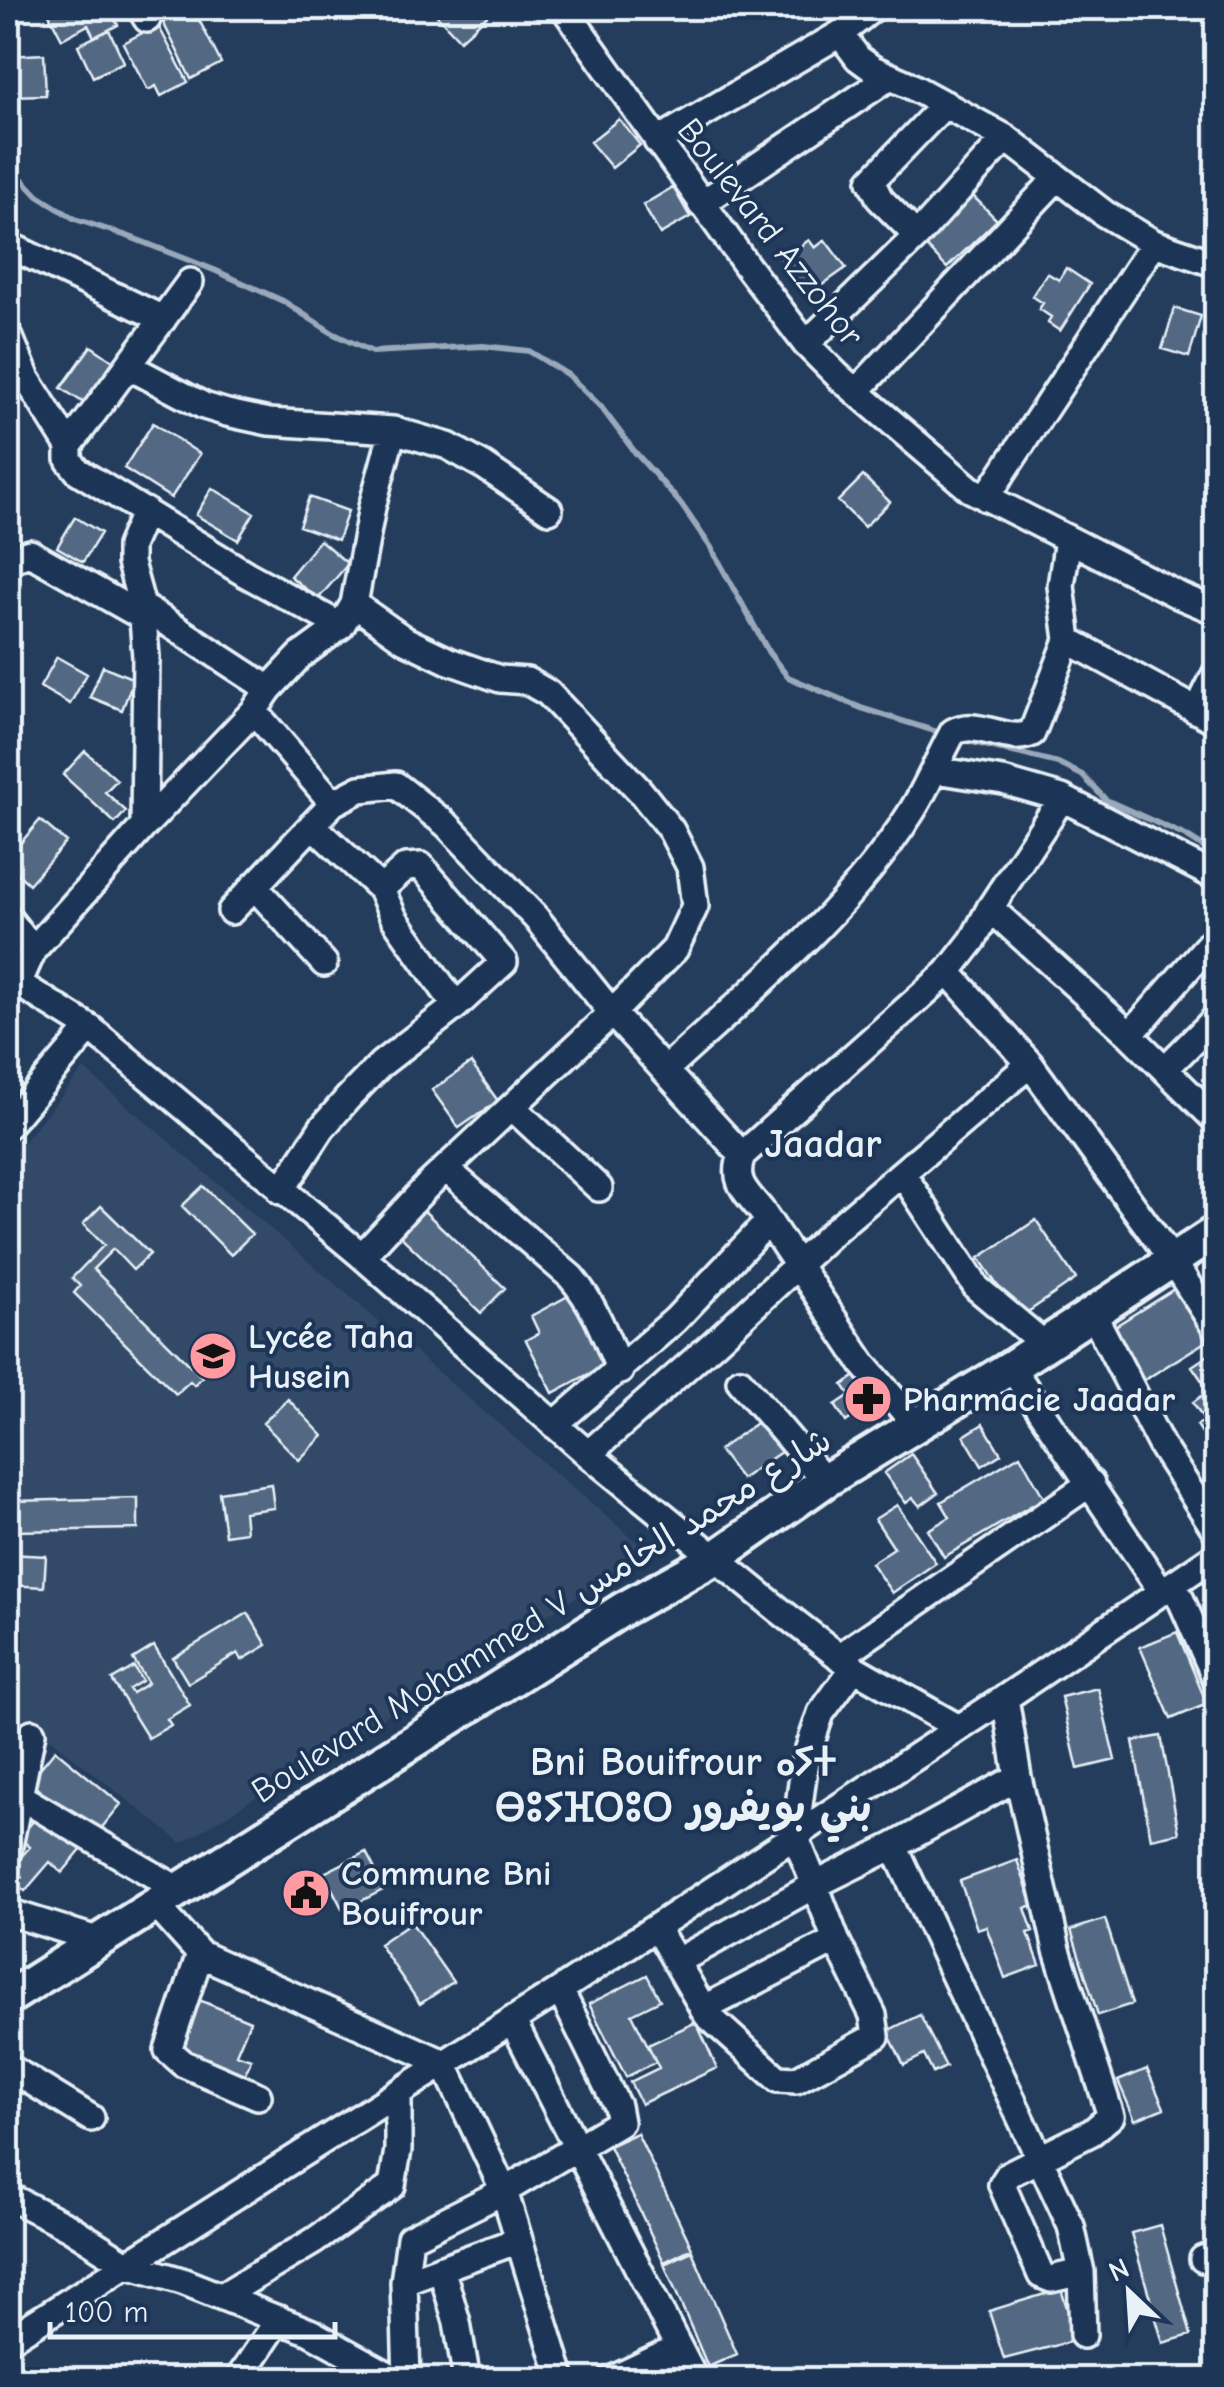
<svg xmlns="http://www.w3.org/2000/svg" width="1224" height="2387" font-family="'Comic Neue','Playpen Sans Arabic','Noto Sans Tifinagh',sans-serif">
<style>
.built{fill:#334a68}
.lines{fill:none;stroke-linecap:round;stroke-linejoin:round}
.stream{stroke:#99a8ba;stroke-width:6}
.building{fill:#536782;stroke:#e8f1f8;stroke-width:2.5}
.minor-casing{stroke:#e8f1f8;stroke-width:32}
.major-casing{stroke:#e8f1f8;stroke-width:40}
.minor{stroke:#1d3557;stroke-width:25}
.major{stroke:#1d3557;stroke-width:32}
.labels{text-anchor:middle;stroke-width:8;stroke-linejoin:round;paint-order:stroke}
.street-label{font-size:35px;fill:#e8f1f8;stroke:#1d3557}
.poi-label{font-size:35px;font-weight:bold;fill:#e8f1f8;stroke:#1d3557;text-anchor:start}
.quarter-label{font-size:40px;font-weight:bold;fill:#e8f1f8;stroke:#1d3557}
</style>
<rect width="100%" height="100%" fill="#253d5d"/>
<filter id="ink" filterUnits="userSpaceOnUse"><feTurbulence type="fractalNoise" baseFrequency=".01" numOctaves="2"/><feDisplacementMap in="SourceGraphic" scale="20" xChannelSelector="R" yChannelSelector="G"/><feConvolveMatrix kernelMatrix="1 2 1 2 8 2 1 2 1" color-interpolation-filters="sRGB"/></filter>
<g filter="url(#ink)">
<path class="built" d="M84,1069L648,1552L182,1843L20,1715L8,1713V1160Z"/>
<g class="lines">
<path class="stream" d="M8,164L38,196L75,219L130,237L214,270L283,301L334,334L372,352L483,346L529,351L568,375L601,407L634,451L681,504L712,549L769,653L788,677L861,708L944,734
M960,739L1058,763L1082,775L1106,800L1186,836L1216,855"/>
</g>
<path class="building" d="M46,8H108L118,25L94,37L88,25L62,39Z
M193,8L221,63L191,79L163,22Z
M430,8H491L493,10L460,40Z
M158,25L188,82L161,96L156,86L148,90L123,43Z
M109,30L124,62L93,77L78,45Z
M44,54L46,95L8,96V56Z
M619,119L640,145L612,168L590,142Z
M673,187L690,217L660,234L643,205Z
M973,196L997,220L947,268L924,244Z
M809,240L815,248L825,240L846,268L808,295L782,259Z
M1066,268L1090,284L1060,331L1048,323L1051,317L1039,309L1043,303L1032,296L1047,273L1059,280Z
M1175,308L1201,316L1189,357L1162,349Z
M91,346L113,361L84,403L61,388Z
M153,423L200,454L171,498L124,468Z
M863,476L890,502L864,527L838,501Z
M212,488L254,513L238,540L196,515Z
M309,497L348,511L338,540L299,526Z
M75,517L101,533L83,562L57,547Z
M320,540L348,564L318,599L290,576Z
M57,657L87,674L70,704L40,687Z
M103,666L134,679L122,710L90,697Z
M85,751L117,780L105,792L126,811L115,823L63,775Z
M40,820L66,842L29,884L8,865V858Z
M471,1063L498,1101L459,1128L432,1090Z
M203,1186L252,1234L231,1255L182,1206Z
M418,1205L505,1288L481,1313L394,1230Z
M101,1206L150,1254L133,1270L113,1249L93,1269L202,1377L194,1385L190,1381L176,1394L74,1293L80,1286L72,1278L104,1245L83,1224Z
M1036,1220L1076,1279L1019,1318L979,1258Z
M1185,1282L1216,1335L1138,1384L1106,1332Z
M572,1294L609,1363L553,1393L526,1340L539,1333L531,1316Z
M1216,1350V1432L1206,1439L1197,1425L1205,1421L1193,1402L1209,1391L1192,1366Z
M855,1376L874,1402L846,1422L835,1405L850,1395L843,1385Z
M288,1399L323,1436L299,1460L263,1423Z
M759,1421L781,1452L741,1479L719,1450Z
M983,1424L1001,1454L982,1466L964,1436Z
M911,1454L938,1493L920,1506L913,1498L906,1503L884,1473Z
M1020,1455L1044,1498L944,1557L928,1530L950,1517L941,1502Z
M271,1484L274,1508L244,1512L246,1532L225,1535L219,1492Z
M138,1498V1529L13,1531V1501Z
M897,1505L936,1563L892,1593L871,1563L894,1548L875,1519Z
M8,1554L46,1556L44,1587L8,1585Z
M248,1613L267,1645L242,1660L238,1653L188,1683L173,1658Z
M1177,1632L1207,1704L1171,1719L1140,1647Z
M154,1646L190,1705L167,1719L171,1725L148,1738L112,1680L134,1667L142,1681L129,1689L132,1693L148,1683L133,1659Z
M1098,1688L1115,1760L1078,1769L1061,1697Z
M8,1721L27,1725L8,1817Z
M1161,1736L1179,1833L1151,1839L1133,1741Z
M55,1750L121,1804L95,1836L29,1782Z
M40,1813L82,1849L62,1873L50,1862L25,1891L16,1884L22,1877L11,1868L30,1847L19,1838Z
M366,1852L385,1889L343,1910L324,1873Z
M1017,1860L1033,1905L1025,1908L1033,1931L1028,1933L1040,1965L1005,1978L986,1926L977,1929L960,1881Z
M1105,1919L1132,2004L1098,2015L1071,1930Z
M411,1922L453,1982L420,2004L379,1944Z
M647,1975L660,2000L632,2014L656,2062L626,2077L589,2004Z
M199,2000L250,2021L236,2054L251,2059L244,2076L178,2051Z
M920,2015L946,2067L933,2073L924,2055L904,2065L887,2031Z
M696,2022L717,2068L641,2104L630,2082L659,2068L648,2045Z
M1147,2069L1164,2108L1135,2120L1118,2081Z
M637,2133L692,2248L664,2262L609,2146Z
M1216,2202V2234L1211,2236L1204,2204Z
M1160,2225L1191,2335L1163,2343L1131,2233Z
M692,2251L737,2354L708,2367L664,2264Z
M1061,2289L1077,2340L1004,2359L989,2311Z"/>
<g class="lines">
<g class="minor-casing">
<path id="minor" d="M140,8L147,19
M564,8L747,266L806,344L839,377L970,489L1180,596L1216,611
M840,34L858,58L873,69L907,84L1006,138L1105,214L1154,243L1216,264
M657,141L840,34L873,8
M701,204L888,78
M917,236L880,199L871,181L945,104
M8,245L163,319
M190,282L69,446V460L78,471L246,574L341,626
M8,333L27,379L69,446
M806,344L917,236L1006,138
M128,366L204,406L227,413L269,422L393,430L448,446L484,466L549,510
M856,392L1057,178
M986,498L1154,243
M8,560L30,553L143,617
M354,604L405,640L449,661L500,679L527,681L548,693L640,791L671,830L690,867L695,906L675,949L612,1013L428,1185L362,1256
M142,606L269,689
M1068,640L1216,721
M254,711L333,803
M1197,711L1216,673
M935,770L1003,781L1062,798L1216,877
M312,825L381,889L394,918L456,1006
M144,826L146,657L142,606L130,563V546L145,511
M254,886L324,963
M990,908L1130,1035L1216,1120
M231,911L333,803L360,789L396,785L447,825L536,918L612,1013L742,1155
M8,918L33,950
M948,972L1030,1064L1172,1260L1216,1329
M8,977L90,1028L362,1256L588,1454L779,1610L854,1668L957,1727
M18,984L33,950L144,826L254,711L269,689L300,656L341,626L354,604L372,507L393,430
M1130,1035L1216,936
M1165,1069L1216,1018
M665,1070C752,990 846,914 910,814C927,788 938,759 953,732C978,718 1007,745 1032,733L1068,640L1061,586L1068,539
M512,1107L599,1188
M8,1125L90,1028
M446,1169L571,1277C595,1305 606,1337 620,1371
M902,1173L977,1288L1044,1344
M281,1191L322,1128L348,1098L381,1064L456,1006L504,962L421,866L406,867L381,889
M1093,1314L1162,1447L1216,1531
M1011,1367L1162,1592
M740,1381L825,1481
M554,1425L675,1320L768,1222
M916,1425L864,1365L761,1210C745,1191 732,1181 742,1155L948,972L973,940L990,908L1062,798
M588,1454L715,1342L836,1229L1030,1064
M1174,1584L1216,1679
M839,1657L1091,1483
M854,1668L821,1713L805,1760L795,1836L815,1885L894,1846L1071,2226L1081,2272L1083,2335
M1005,1698L1018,1777L1057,1950L1111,2116L1092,2132L1009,2174L1002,2185L1041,2275L1051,2279L1081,2272
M19,1796L179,1890
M894,1846L1018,1777
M8,1851L32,1733
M156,1905L200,1954L444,2063L504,2191L562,2380
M8,1912L97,1940
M656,1927L707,2015L778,2079L796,2080L876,2036L873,2015L836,1940L815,1885L676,1962
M200,1954L168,2050L184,2064L258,2096
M703,2009L836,1940
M512,2020L695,2380
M8,2067L91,2118
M8,2196L69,2227L128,2265L182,2281L310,2332L397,2380
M1203,2259L1216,2255
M441,2268L457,2322L467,2380
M404,2282L519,2240
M222,2296L314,2241L392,2186L398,2150V2095
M8,2340L560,1990L1005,1698L1216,1555
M238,2380L279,2319
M407,2380L404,2282L410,2238L504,2191L620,2122L617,2106L560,1990
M611,2380L678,2348"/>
</g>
<g class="major-casing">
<path id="major" d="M8,1998L623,1609L715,1558L825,1481L1011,1367L1216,1232"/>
</g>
<use href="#minor" class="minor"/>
<use href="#major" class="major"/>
</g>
</g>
<defs>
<g id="school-disc" transform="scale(2.5)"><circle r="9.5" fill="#ff9aa2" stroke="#1d3557"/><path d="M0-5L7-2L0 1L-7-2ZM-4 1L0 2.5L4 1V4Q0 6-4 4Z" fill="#111"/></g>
<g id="pharmacy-disc" transform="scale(2.5)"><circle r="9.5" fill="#ff9aa2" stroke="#1d3557"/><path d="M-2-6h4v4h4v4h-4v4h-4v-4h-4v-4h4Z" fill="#111"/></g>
<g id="civic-disc" transform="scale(2.5)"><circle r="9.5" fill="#ff9aa2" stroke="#1d3557"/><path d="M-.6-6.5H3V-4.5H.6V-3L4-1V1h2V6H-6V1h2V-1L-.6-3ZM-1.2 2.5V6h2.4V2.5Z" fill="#111"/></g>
</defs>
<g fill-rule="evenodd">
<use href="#school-disc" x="213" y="1356"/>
<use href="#pharmacy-disc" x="868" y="1399"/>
<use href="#civic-disc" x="306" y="1893"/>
</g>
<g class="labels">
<g class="street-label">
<text transform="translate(771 232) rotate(52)" y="12">Boulevard Azzohor</text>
<text transform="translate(541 1615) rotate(-32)" y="12">Boulevard Mohammed V شارع محمد الخامس</text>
</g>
<g class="poi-label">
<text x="248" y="1348">Lycée Taha<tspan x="248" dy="40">Husein</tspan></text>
<text x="903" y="1411">Pharmacie Jaadar</text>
<text x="341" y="1885">Commune Bni<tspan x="341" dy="40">Bouifrour</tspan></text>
</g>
<g class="quarter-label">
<text x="823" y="1157">Jaadar</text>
<text x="683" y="1775">Bni Bouifrour ⴰⵢⵜ<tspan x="683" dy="46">ⴱⵓⵢⴼⵔⵓⵔ بني بويفرور</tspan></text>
</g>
</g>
<rect width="1224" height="2387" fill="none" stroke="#1d3557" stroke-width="40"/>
<rect x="20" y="20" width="1184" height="2347" fill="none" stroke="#e8f1f8" stroke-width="4" filter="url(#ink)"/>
<g transform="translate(1129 2292) rotate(335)" stroke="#1d3557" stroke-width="8" paint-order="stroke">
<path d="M0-8L18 38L0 25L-18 38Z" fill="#e8f1f8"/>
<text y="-15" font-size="28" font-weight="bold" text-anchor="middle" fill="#e8f1f8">N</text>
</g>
<path d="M50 2322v15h285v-15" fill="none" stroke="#e8f1f8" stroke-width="5"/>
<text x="65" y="2322" font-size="30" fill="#e8f1f8" stroke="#1d3557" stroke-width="8" paint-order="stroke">100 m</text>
</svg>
